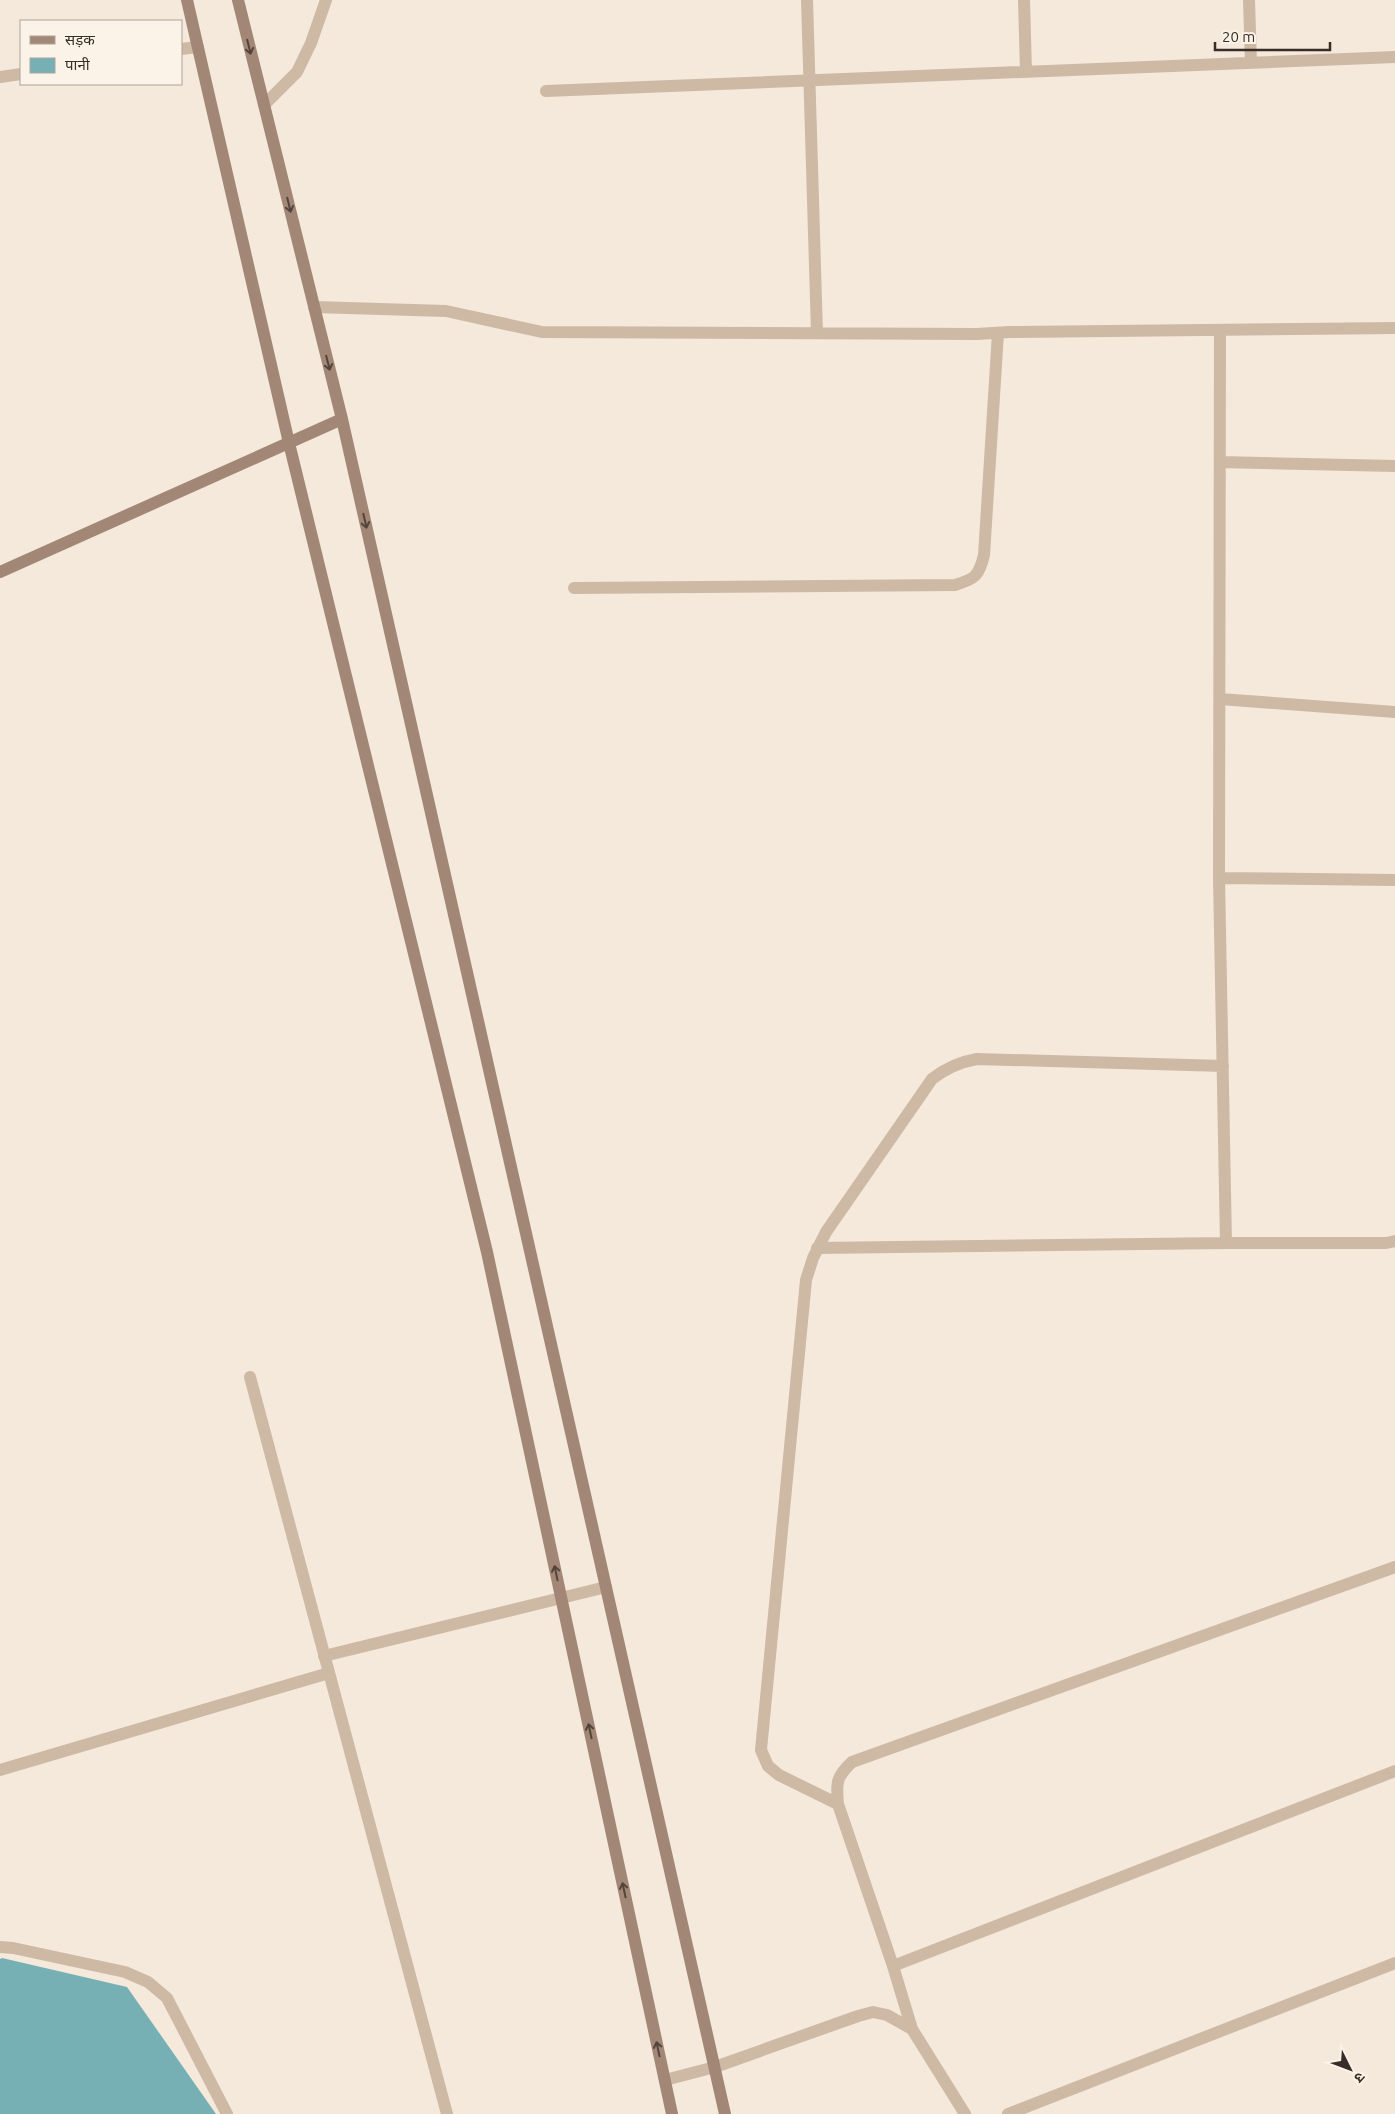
<svg xmlns="http://www.w3.org/2000/svg" width="1395" height="2114" font-family="Ubuntu,'Noto Sans Devanagari',sans-serif">
<style>
.water{fill:#77b0b4}
.lines{fill:none;stroke-linecap:round;stroke-linejoin:round}
.lane{stroke:#ceb9a5;stroke-width:12}
.street{stroke:#ceb9a5;stroke-width:12}
.secondary{stroke:#a28776;stroke-width:12}
.oneway{stroke:#53443b}
</style>
<rect width="100%" height="100%" fill="#f4e9db"/>
<path class="water" d="M2,1958L127,1987L216,2114H0V1959Z"/>
<g class="lines">
<path class="lane" d="M181,49L198,47
M0,77L21,74
M250,1377L447,2114
M324,1656L606,1587
M0,1770L329,1673"/>
<path class="street" d="M807,0L817,333
M1024,0L1026,72
M1249,0L1251,63
M546,91L1395,57
M264,105L297,72L311,43L326,0
M314,307L446,311L542,332L977,334L1009,332L1395,328
M1220,330L1219,878L1226,1243
M1220,462L1395,466
M574,588L955,585C975,579 979,576 984,555L998,333
M1220,699L1395,712
M1219,878L1395,880
M817,1248L1226,1243H1386L1395,1241
M838,1804L779,1775L768,1766L761,1750L806,1280L813,1258L826,1232L932,1079C946,1068 959,1062 977,1059L1223,1066
M0,1947L13,1948L125,1972L148,1982L167,1998L227,2114
M893,1966L1395,1771
M912,2029L893,1966L838,1804C836,1783 836,1777 852,1762L1395,1567
M665,2080L715,2067L858,2016L873,2012L887,2015L912,2029L965,2114
M1008,2114L1395,1963"/>
<path class="secondary" d="M187,0L289,443L487,1252L672,2114
M238,0L342,419L725,2114
M0,572L342,419"/>
</g>
<defs><path id="oneway-shaft" d="M-6 0H5M1.5-3L5.5 0L1.5 3" fill="none" stroke-width="1.6" stroke-linecap="round" stroke-linejoin="round" transform="scale(1.25)"/></defs>
<g class="oneway">
<use href="#oneway-shaft" transform="translate(249 47) rotate(76)"/>
<use href="#oneway-shaft" transform="translate(289 205) rotate(76)"/>
<use href="#oneway-shaft" transform="translate(328 363) rotate(76)"/>
<use href="#oneway-shaft" transform="translate(365 521) rotate(77)"/>
<use href="#oneway-shaft" transform="translate(556 1573) rotate(-102)"/>
<use href="#oneway-shaft" transform="translate(590 1731) rotate(-102)"/>
<use href="#oneway-shaft" transform="translate(624 1890) rotate(-102)"/>
<use href="#oneway-shaft" transform="translate(658 2049) rotate(-102)"/>
</g>
<rect x="20" y="20" width="162" height="65" fill="#fbf3e8" stroke="#ada49b"/>
<rect x="30" y="36" width="25" height="8" fill="#a28776" stroke="#ada49b"/>
<text x="65" y="45" font-size="15" fill="#392d27">सड़क</text>
<rect x="30" y="58" width="25" height="15" fill="#77b0b4" stroke="#ada49b"/>
<text x="65" y="70" font-size="15" fill="#392d27">पानी</text>
<g transform="translate(1350 2069) rotate(132)" stroke="#fbf3e8" stroke-width="4" paint-order="stroke">
<path d="M0-4L9 19L0 12L-9 19Z" fill="#392d27"/>
<text y="-8" font-size="14" font-weight="bold" text-anchor="middle" fill="#392d27">उ</text>
</g>
<path d="M1215 42v8h115v-8" fill="none" stroke="#392d27" stroke-width="2.5"/>
<text x="1222" y="42" font-size="15" fill="#392d27" stroke="#fbf3e8" stroke-width="4" paint-order="stroke">20 m</text>
</svg>
